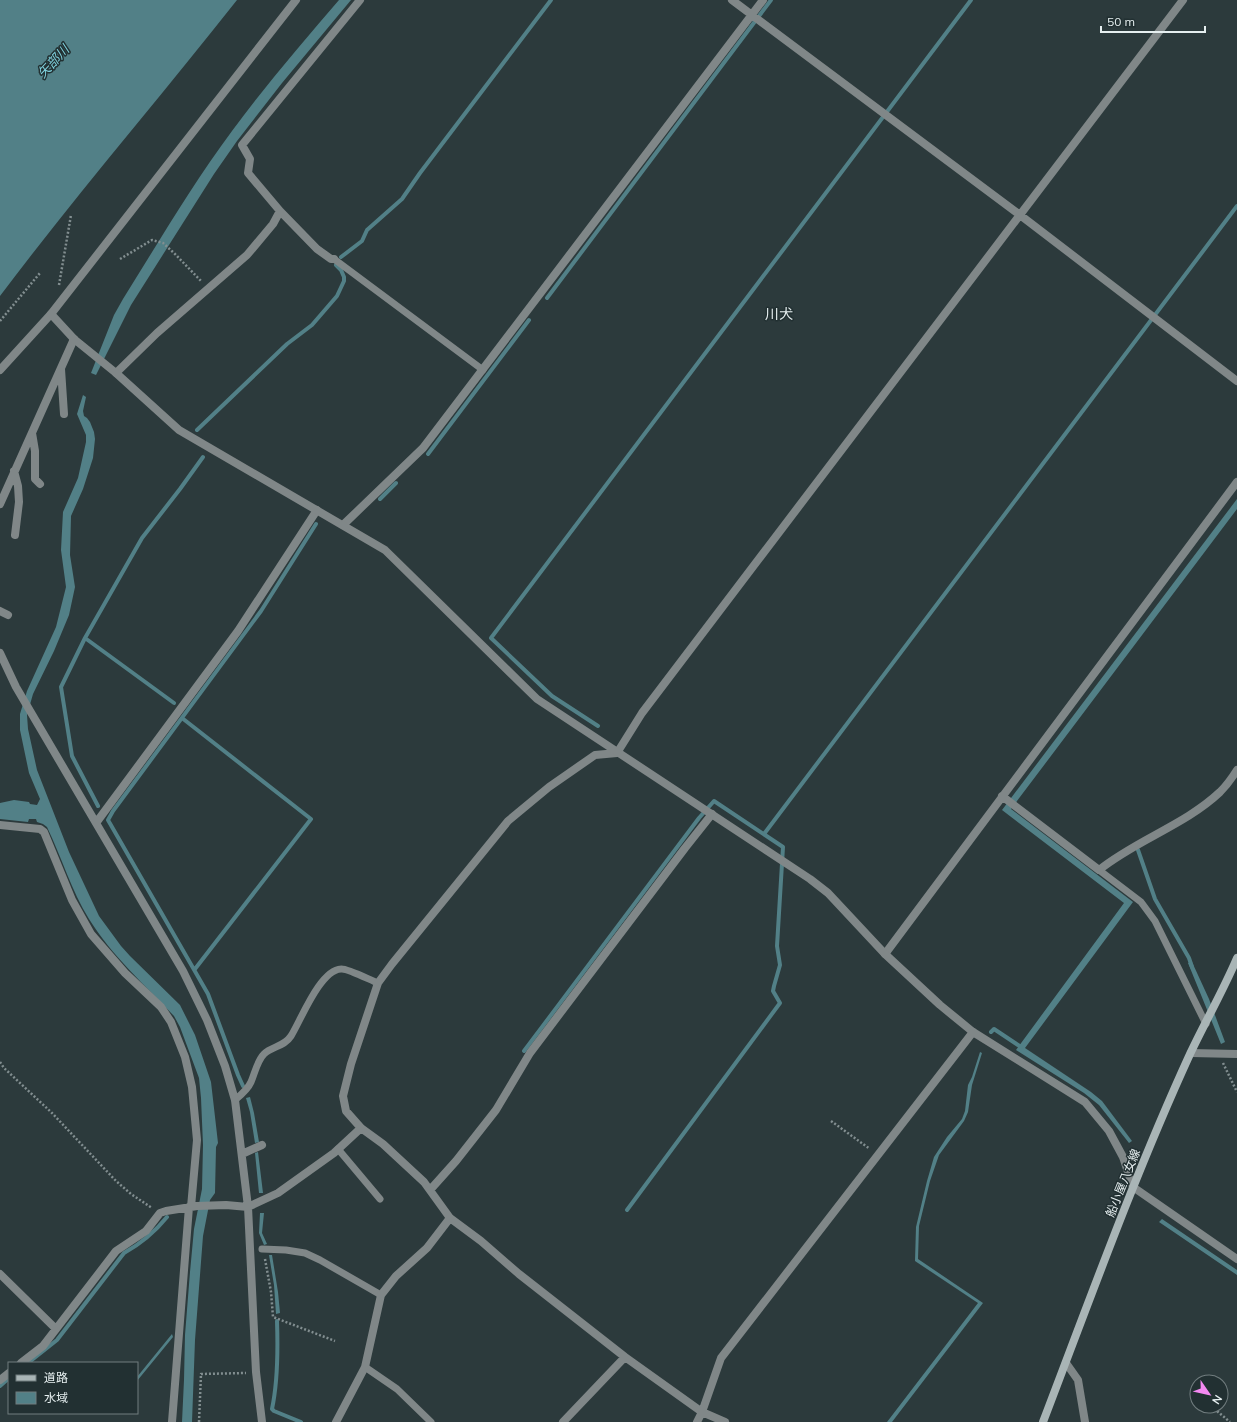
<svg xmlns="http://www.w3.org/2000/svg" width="1237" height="1422" font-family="Mulish,'Noto Sans JP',sans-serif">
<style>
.water{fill:#528087}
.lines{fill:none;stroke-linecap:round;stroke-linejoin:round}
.stream{stroke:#528087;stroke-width:4}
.path{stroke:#828e90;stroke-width:2.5;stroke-dasharray:2 2;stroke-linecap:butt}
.service{stroke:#808788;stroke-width:7}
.minor{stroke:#808788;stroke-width:8}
.tertiary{stroke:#808788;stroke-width:8}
.secondary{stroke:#a9b5b6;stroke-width:8}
.labels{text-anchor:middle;stroke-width:3;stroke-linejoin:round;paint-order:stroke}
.street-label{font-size:12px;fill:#e6eff0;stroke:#223032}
.water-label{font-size:13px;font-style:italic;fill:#7fd1dd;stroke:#223032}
.quarter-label{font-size:14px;fill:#e6eff0;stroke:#223032}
</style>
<rect width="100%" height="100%" fill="#2c3a3c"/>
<path class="water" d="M0,0H237C159,99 76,195 0,296Z
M339,0H351L282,83L237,141L214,174L131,305L96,375L91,373L114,315L123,299C158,243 192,185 232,131C265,86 302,43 339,0Z
M83,395L86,397L83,411L84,416L87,418L90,422L94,432L95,439L93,458L83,489L71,516L70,555L75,587L69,615L54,651L33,694L27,715L28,729L37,770L69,852L99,916L121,946L130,956L180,1005L195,1035L211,1082L218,1143L216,1147L215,1193L210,1200L203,1236L195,1340L192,1422H182L184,1380L185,1335L190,1272L194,1229L202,1189L203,1145L201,1098L199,1078L180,1027L174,1016C145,985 112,956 89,919C71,890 62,858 47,827L43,824L37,822L36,819H29L28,822L0,819V803L14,800L29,802L30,804L37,805L40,799L29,773L20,730V714L27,691L56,627L66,587L61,550L63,512L78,478L86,442V435L77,414Z
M1237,499V509L1011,809L1133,902L1025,1048L1091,1092L1102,1101L1132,1141L1129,1143L1099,1105L1084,1093L1016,1050L1124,903L1002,810Z
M1192,962L1209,999L1225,1042L1221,1044L1188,963Z
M980,1052L982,1053L972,1085L968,1112L964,1121L939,1155L930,1181L919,1226L918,1259L983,1303L892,1422H887L978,1303L915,1261L916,1227L927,1181L934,1157L947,1137L962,1119L965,1111L968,1085L972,1077Z
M250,1097L254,1113L259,1142L255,1143L250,1112L246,1098Z
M258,1152L263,1193H259L255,1153Z
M260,1213H264L262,1233L267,1244L264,1245L259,1233Z
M1162,1219L1237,1270V1275L1159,1222Z
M272,1255L278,1292L280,1313L276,1314L274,1285L269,1255Z
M172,1334L173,1337L137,1381V1377Z"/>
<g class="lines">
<path class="stream" d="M341,257L362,241L367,230L402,199L420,173L551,0
M547,298L771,0
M197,430L287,344L312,325L337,296L344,281V277L341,270L336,265
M428,454L529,320
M380,499L396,483
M85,638L174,703
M182,718L311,819L195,969
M598,726L552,696L491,638L971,0
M98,806L72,756L61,687L85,638L142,538L180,489L203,457
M764,834L1237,206
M1138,850L1155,899L1189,958L1192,967
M991,1032L994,1029L1021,1047
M524,1051L699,818L714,801L783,847L777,946L780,965L774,986L773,991L780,1003L627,1210
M243,1086L238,1075L208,994L108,820L113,811L261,611L316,524
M277,1321C278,1350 278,1381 272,1409L274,1411L301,1422
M28,1363L57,1340L124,1253C142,1243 154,1233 167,1217
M0,1386L9,1378"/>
<path class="path" d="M120,259L152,240L163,243L175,254L202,282
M59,285L71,215
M0,321L40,273
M0,1062L4,1068L52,1113L116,1181L131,1194L152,1208
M1223,1063L1237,1092
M831,1121L870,1149
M265,1259L271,1292L273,1317L335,1341
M1211,1406L1230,1422
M199,1422L201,1374L246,1373"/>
<path class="service" d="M334,259L483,370
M1099,870L1141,902L1155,921L1206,1024
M235,1100C241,1095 248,1089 251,1082C255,1073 257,1061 264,1054C272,1046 284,1047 291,1036C301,1020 320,970 341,969C347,968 370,980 378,983
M338,1149L380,1199
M262,1249L286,1250L305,1253L320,1260L381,1295
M365,1367L397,1389L431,1422"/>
<path class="minor" d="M732,0L1020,215L1237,381
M280,211L317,249L331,259H334
M61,369L64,414
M0,370L51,314L296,0
M116,373L157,333L247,255L273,224L280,211L248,173L250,159L242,145L360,0
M32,433L35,451V479L40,484
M14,471L18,486L19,502L15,535
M0,504L74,339
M343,525L423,448L763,0
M0,611L8,615
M0,653L16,687L183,971L207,1020L225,1066L235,1100L248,1207L256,1372L262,1422
M1002,796L1099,870C1136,840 1185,825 1220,792C1226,786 1232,778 1237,770
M96,823L238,631L317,510
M0,825L40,829L44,832L72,900L91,934L125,973L161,1007L171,1022L185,1057L192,1087L197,1140L191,1207
M885,954L1237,482
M1191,1053L1237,1054
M242,1154L262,1145
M430,1190L456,1161L496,1110L530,1053L685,848L712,814
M0,1274L56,1329
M21,1363L43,1346L116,1251L146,1231L160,1213L166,1211L197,1206L226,1205L248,1207L278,1193L334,1153L361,1128
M1066,1363L1078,1380L1085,1422
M0,1380L9,1373
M172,1422L189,1207
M336,1422L365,1367L381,1295L396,1276L427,1248L450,1218
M563,1422L625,1357
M697,1422L702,1412L721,1358L973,1032
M725,1422L702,1412L625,1357L519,1274L481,1241L450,1218L424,1182L383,1144L361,1128L346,1111L343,1096L351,1064L378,983L392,964L508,821L549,787L595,755L617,753L642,713L1183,0"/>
<path class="tertiary" d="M51,314L74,339L116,373L179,430L385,550L537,699L810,879L828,893L885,954L940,1005L973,1032L1085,1102L1109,1131L1123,1157L1133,1187L1237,1259"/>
<path class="secondary" d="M1043,1422C1090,1299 1135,1174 1190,1054C1205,1022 1223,991 1237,958"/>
</g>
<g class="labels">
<g class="street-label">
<text transform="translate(1123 1183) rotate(-68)" y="4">船小屋八女線</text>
</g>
<g class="water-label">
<text transform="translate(53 61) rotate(-47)" y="5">矢部川</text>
</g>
<g class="quarter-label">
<text x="779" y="319">川犬</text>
</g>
</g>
<rect x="8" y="1362" width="130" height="52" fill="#223032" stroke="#707c7e"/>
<rect x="16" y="1375" width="20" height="6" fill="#a9b5b6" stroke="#707c7e"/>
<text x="44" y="1382" font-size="12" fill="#e6eff0">道路</text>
<rect x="16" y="1392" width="20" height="12" fill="#528087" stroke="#707c7e"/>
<text x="44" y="1402" font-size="12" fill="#e6eff0">水域</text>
<g transform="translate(1209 1394) rotate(124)"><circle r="19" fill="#223032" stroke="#707c7e"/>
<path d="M0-3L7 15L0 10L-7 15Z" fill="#f489f1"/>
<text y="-6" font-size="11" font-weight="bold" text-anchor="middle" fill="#e6eff0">N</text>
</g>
<path d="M1101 26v6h104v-6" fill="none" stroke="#e6eff0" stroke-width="2"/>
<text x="1107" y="26" font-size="12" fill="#e6eff0" stroke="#223032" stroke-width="3" paint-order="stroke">50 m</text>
</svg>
